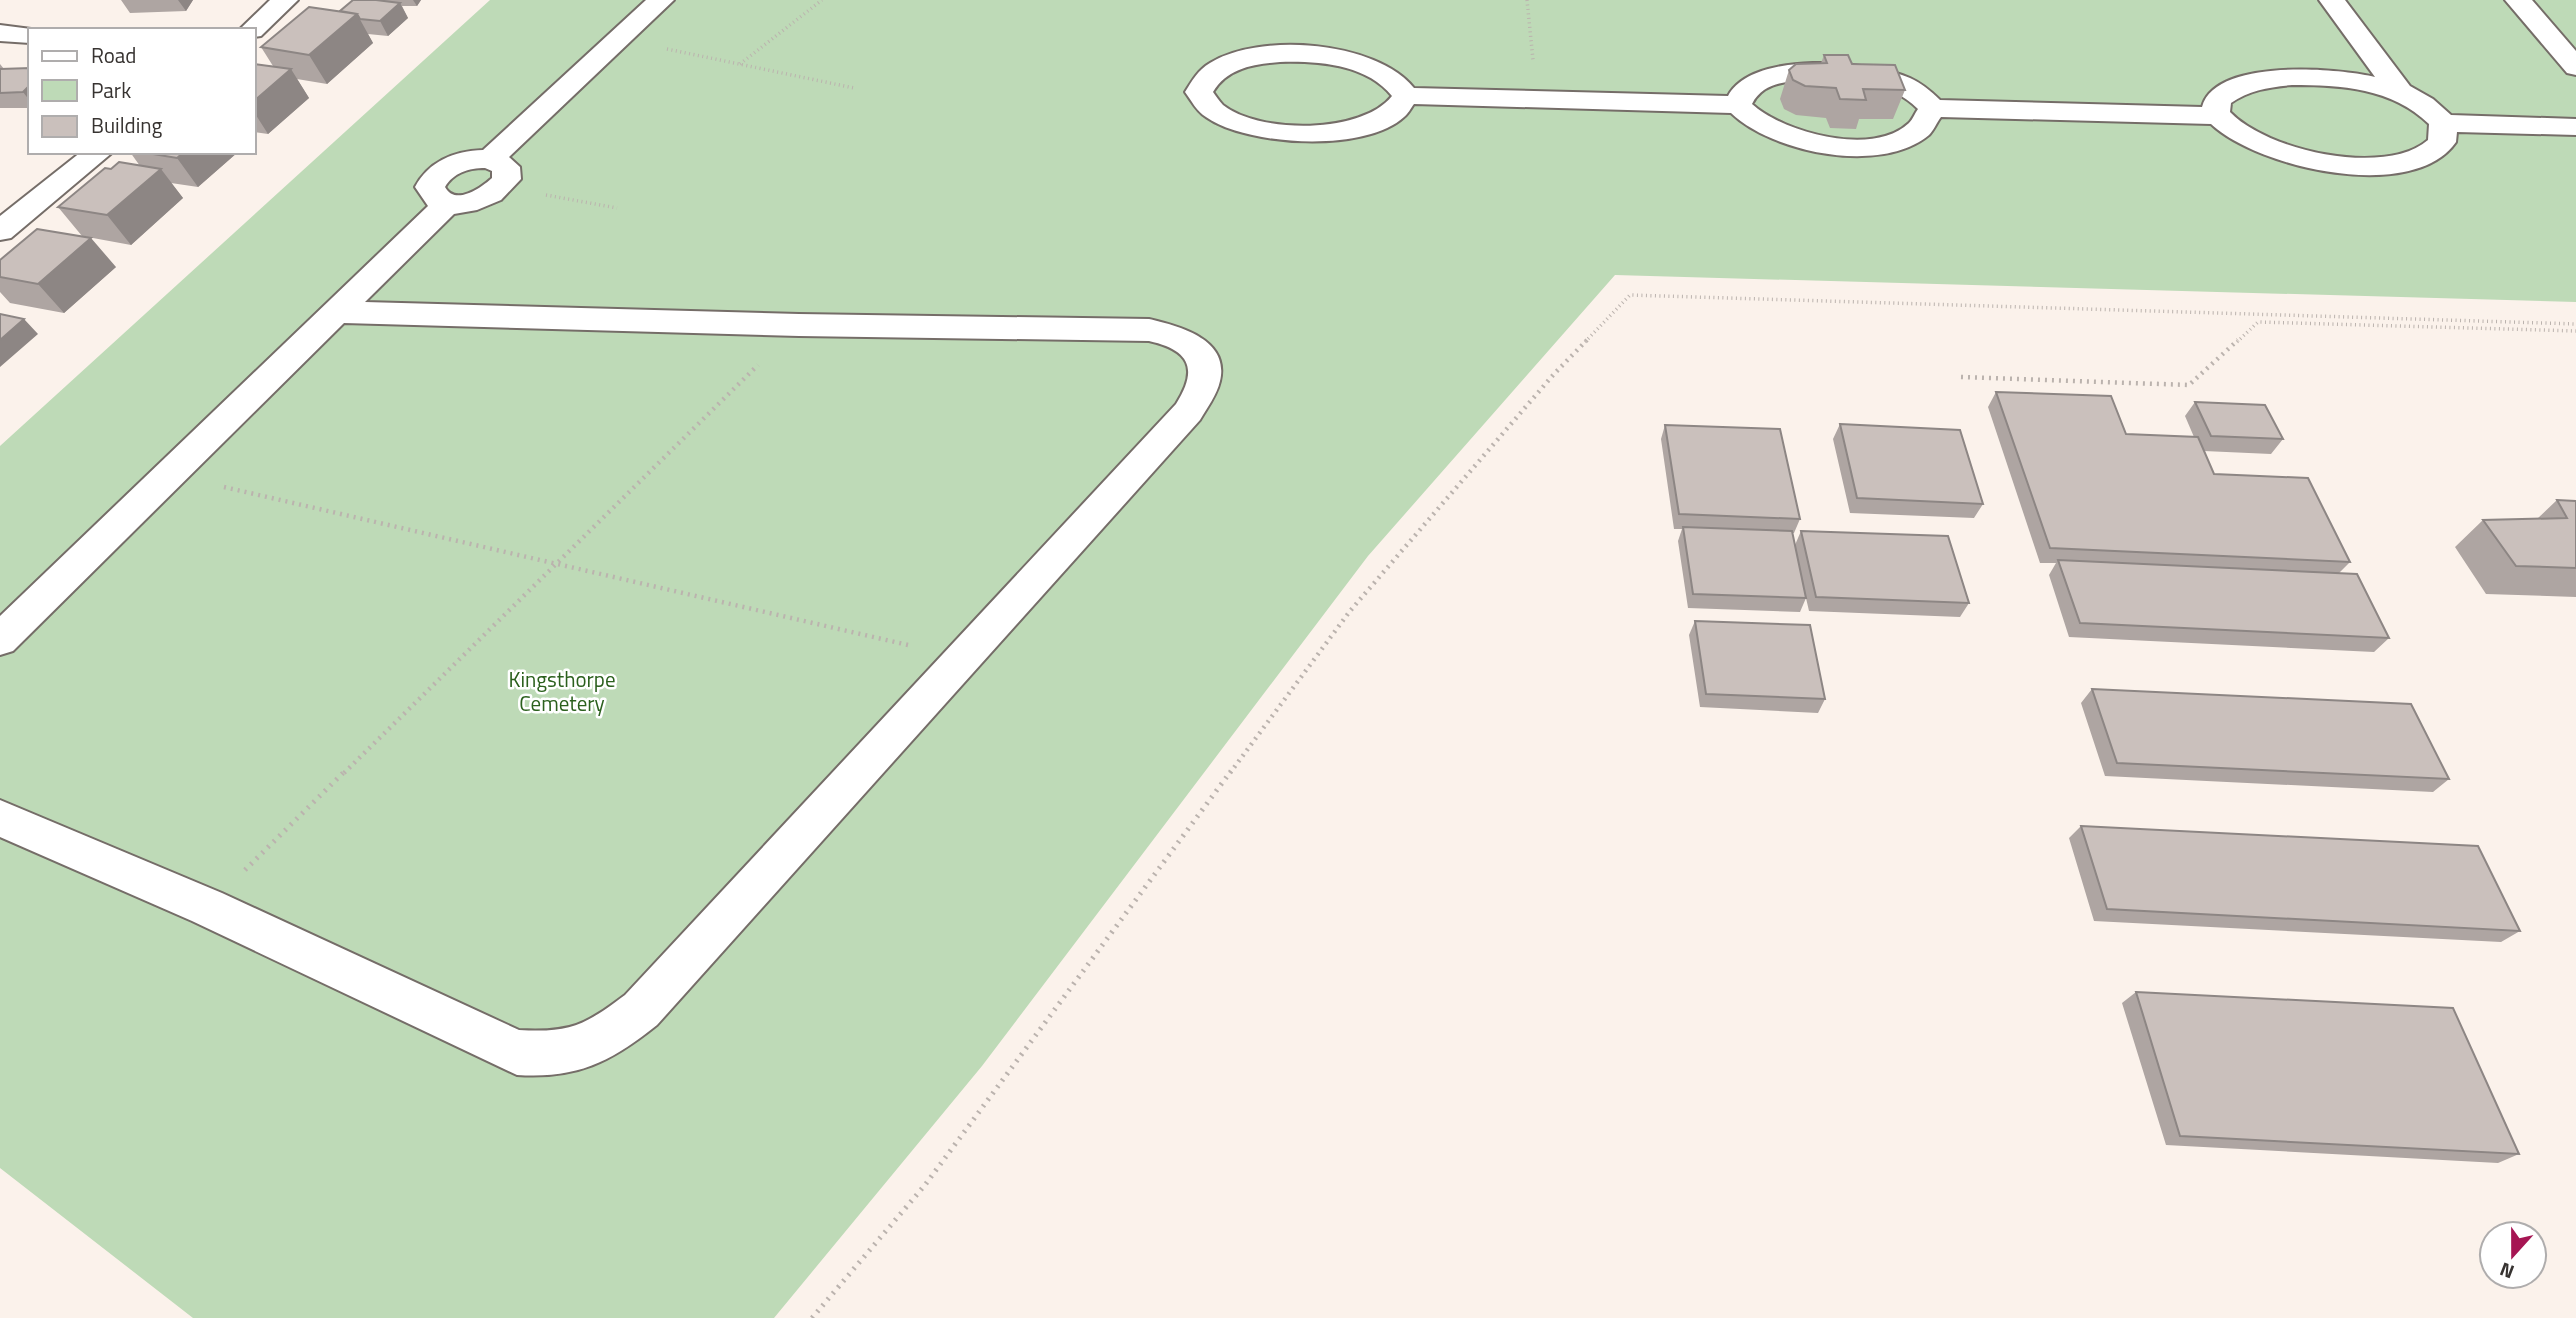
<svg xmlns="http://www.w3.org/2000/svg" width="2576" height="1318" font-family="'Titillium Web',sans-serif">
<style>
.green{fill:#bedab7}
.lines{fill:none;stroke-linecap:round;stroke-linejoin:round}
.minor-casing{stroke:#756d68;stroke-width:4}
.path-far2{stroke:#bbb3ae;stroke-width:3.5;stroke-dasharray:1 3.5;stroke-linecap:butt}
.path-far1{stroke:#bbb3ae;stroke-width:4.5;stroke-dasharray:2 5;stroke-linecap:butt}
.path{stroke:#bbb3ae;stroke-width:5;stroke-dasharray:2 6;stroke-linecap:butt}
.minor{fill:#fff;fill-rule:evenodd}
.wall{fill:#aea5a2}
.shaded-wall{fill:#8d8684}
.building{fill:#cac0bc;stroke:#8d8684;stroke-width:2}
.labels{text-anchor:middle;stroke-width:5;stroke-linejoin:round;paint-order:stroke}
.park-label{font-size:21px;fill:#2b601d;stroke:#fff}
</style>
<rect width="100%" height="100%" fill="#fbf2eb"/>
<path class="green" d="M490,0H2576V302L1615,275L1368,556L982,1066L774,1318H193L0,1168V446Z"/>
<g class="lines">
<g class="minor-casing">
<path id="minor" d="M270,0H298L261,36L254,37V30H239Z
M646,0H674L509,157L520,167L521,179L501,200L477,210L454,214L365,302L799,314L1149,319C1179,326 1230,339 1220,381C1217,395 1207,408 1200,420L657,1025C611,1062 577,1079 517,1075L192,921L0,837V800L222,893L519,1030C571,1033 585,1025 625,995L1176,404C1199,368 1189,350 1149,341L799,336L344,323L13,651L0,655V616L428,206L415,187C429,161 454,151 483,150ZM485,168L492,171V178C481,188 455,206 445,187C453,173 469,168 485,168Z
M2319,0H2345L2410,86L2433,99L2451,115L2576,119V135L2457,132L2456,142C2413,204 2258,168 2211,124L1941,117C1937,122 1934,130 1929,135C1881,175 1773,153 1731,113L1414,104C1411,108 1408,114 1404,117C1365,153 1247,146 1206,117C1197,112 1191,100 1185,92C1192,81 1198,70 1210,63C1260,32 1376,41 1414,88L1728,96C1752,50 1869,60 1910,78C1921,83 1931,91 1940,100L2202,107C2215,58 2337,68 2375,77ZM1280,62C1318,61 1366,64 1392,96C1362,134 1260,134 1223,105C1219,101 1216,96 1213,92C1227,68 1254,64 1280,62ZM1808,79C1847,80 1888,79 1918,109C1915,113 1913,119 1909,123C1874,157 1784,133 1752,104C1763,82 1787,82 1808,79ZM2292,85C2341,85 2392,88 2429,124L2428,140C2386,177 2267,151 2230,112L2231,103C2249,90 2270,87 2292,85Z
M2505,0H2532L2576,51V75L2567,73Z
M0,25L39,30H30V43L0,41Z
M81,152H113L11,238L0,240V216Z"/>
</g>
<path class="path-far2" d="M1527,0L1533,60
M667,49L854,88
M740,64L822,0
M546,195L617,208
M1585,342L1630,295L2576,324
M2237,342L2258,322L2576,331"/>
<path class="path-far1" d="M1961,377L2189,385L2238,340
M224,487L908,645
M344,773L758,365
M1230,773L1350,611L1554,374L1587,340"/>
<path class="path" d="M245,870L345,771
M812,1318L925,1185L1231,771"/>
<use href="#minor" class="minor"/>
</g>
<path class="wall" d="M121,0H193L186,11L130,13Z
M353,0H421L417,6H402L408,18L388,36L368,34L373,43L327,84L297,79L309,98L268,134L254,132V64L273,66L261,47L340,11Z
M1824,55L1852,64L1905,90L1893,119H1859L1856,129L1830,128L1826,118L1796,115L1784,109L1780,99L1789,70L1821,63Z
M0,64L4,69L30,68V108H0Z
M130,152H238L198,187L171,183L183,198L131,245L82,236L58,207L111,169L140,166Z
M0,260L116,267L64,313L10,303L0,292Z
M1996,392L2126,434L2194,437L2185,416L2195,402L2283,439L2271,454L2204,451L2214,474L2350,562L2339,573L2389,638L2374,652L2069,637L2049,575L2056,563H2040L1988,407Z
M1840,424L1983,504L1974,518L1850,513L1833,439Z
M1665,425L1800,519L1794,533H1792L1795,545L1801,531L1969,603L1960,617L1809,611L1806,598L1800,612L1688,608L1678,541L1682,529H1674L1661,439Z
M2557,500L2576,501V597L2486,594L2455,547L2483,520L2537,519Z
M1695,621L1825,699L1818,713L1700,707L1689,635Z
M2092,689L2449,779L2433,792L2105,776L2081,703Z
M2081,826L2520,931L2501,942L2094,921L2069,838Z
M2136,992L2519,1154L2498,1163L2166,1145L2122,1003Z"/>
<path class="shaded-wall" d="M178,0H193L186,11Z
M413,0H421L417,6Z
M400,3L408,18L388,36L380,21Z
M357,14L373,43L327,84L309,55Z
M291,69L309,98L268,134L254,112V101Z
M30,85V101L23,92Z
M184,152H238L198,187L177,158Z
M161,169L183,198L131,245L107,215Z
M91,238L116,267L64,313L38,284Z
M24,319L38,334L0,367V340Z"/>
<path class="building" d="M353,0H376L400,3L380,21L360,19L357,14L340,11Z
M309,7L357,14L309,55L261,47Z
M1824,55H1848L1852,64L1895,65L1905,90L1863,89L1866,100L1840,99L1836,88L1805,86L1793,80L1789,70L1796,64L1827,63Z
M254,64L291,69L254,101Z
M30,68V85L23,92L0,93V69Z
M141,152H184L177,158Z
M119,162L161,169L107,215L58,207L105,168L111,169Z
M37,229L91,238L38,284L0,277V260Z
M0,314L24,319L0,340Z
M1996,392L2111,396L2126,434L2198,437L2214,474L2308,478L2350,562L2050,548Z
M2195,402L2265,405L2283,439L2211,436Z
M1840,424L1960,430L1983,504L1857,498Z
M1665,425L1780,429L1800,519L1679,514Z
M2557,500L2576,501V568L2516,566L2483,520L2567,518Z
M1683,527L1792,531L1806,598L1693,594Z
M1801,531L1948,536L1969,603L1816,597Z
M2058,560L2357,574L2389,638L2080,623Z
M1695,621L1810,625L1825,699L1706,694Z
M2092,689L2411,704L2449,779L2117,763Z
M2081,826L2478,846L2520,931L2107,909Z
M2136,992L2453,1008L2519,1154L2180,1136Z"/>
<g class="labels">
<g class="park-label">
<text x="562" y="687">Kingsthorpe<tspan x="562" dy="24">Cemetery</tspan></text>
</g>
</g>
<rect x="28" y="28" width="228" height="126" fill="#ffffff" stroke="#afadad" stroke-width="2"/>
<rect x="42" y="51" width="35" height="10" fill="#ffffff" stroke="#afadad" stroke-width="2"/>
<text x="91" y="63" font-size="21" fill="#373331">Road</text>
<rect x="42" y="80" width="35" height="21" fill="#bedab7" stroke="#afadad" stroke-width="2"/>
<text x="91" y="98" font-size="21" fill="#373331">Park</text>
<rect x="42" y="116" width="35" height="21" fill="#cac0bc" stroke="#afadad" stroke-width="2"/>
<text x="91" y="133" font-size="21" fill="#373331">Building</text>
<g transform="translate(2513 1255) rotate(201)"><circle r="33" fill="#ffffff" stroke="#afadad" stroke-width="2"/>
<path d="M0-5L12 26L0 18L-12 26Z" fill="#a61553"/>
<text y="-10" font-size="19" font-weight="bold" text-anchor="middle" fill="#373331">N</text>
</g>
</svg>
